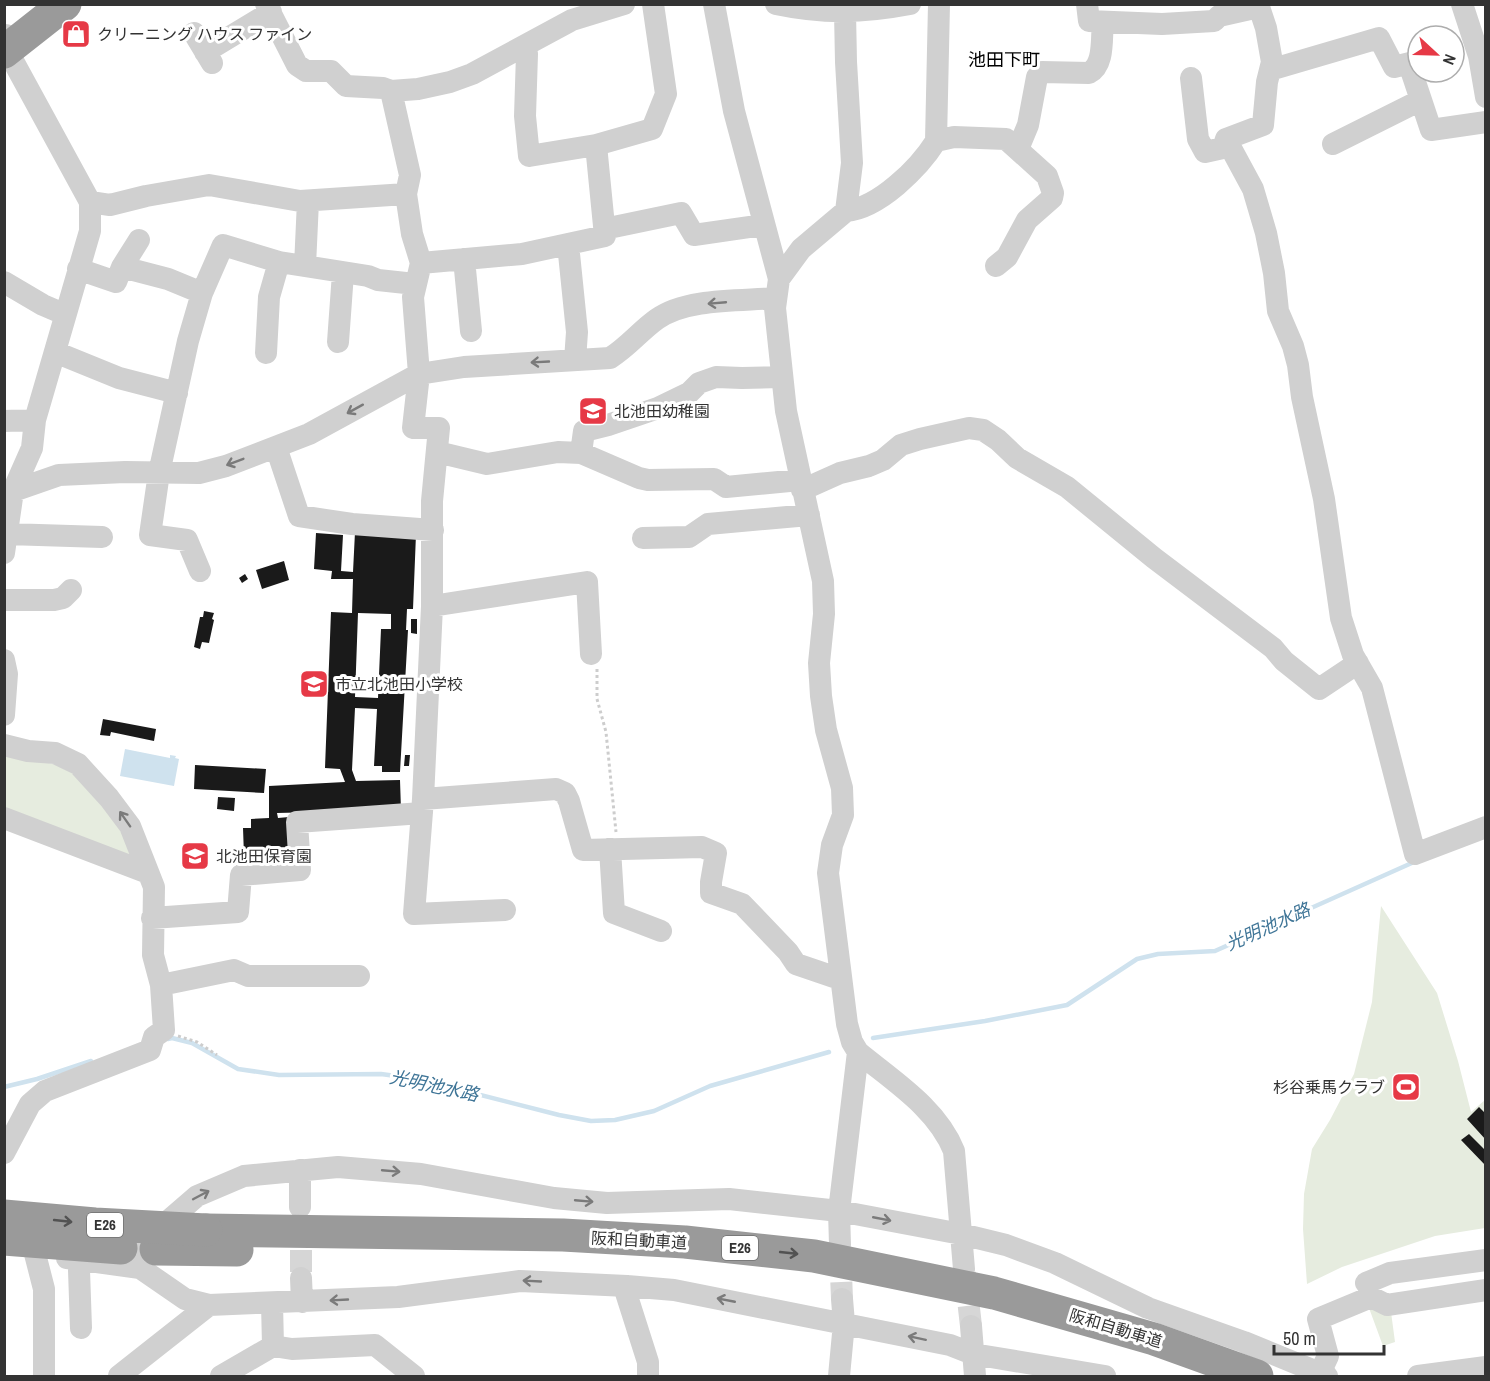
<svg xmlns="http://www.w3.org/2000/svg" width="1490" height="1381" font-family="'Archivo Narrow','Noto Sans JP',sans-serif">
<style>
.green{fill:#e6ecdf}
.water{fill:#cfe2ee}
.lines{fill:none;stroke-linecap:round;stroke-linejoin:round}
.stream{stroke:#cfe2ee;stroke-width:4.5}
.building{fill:#1a1a1a;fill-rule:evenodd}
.minor-tunnel{stroke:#d6d6d6;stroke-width:22;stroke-dasharray:22 11;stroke-linecap:butt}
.path{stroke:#cdcdcd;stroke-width:3;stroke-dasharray:3 3;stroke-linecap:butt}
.minor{stroke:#d0d0d0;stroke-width:22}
.highway{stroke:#9a9a9a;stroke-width:33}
.highway-bridge{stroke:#9a9a9a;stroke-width:33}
.oneway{stroke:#7a7a7a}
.oneway2{stroke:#525252}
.labels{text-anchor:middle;stroke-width:6;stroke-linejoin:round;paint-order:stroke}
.shield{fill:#fff;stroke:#707070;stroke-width:1.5}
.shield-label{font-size:15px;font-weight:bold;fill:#333}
.poi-label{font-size:16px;fill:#333;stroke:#fff;text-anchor:start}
.street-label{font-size:16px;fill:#333;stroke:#fff}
.neighbourhood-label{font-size:18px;fill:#000;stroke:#fff}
.water-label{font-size:18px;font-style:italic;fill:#3f7597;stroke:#fff}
</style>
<rect width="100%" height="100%" fill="#fff"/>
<path class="green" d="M4,752L77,770L123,828L130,857L5,809Z
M1381,906L1437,993L1458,1061L1471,1112L1485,1100V1228L1435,1236L1342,1267L1307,1284L1303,1229L1304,1194L1312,1149L1330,1120L1354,1074L1372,1002Z
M1369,1308L1391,1312L1395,1342L1383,1346Z"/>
<path class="water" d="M125,749L170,758V755L176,756L175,758L179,759L174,786L120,776Z"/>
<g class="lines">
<path class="stream" d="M873,1038L985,1021L1067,1005L1137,959L1158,954L1215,951L1414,862
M168,1039L172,1038L192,1043L238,1069L279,1075L381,1074L418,1079L559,1115L591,1121L615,1120L654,1111L710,1086L829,1052
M4,1087L37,1079L91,1061"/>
</g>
<path class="building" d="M355,532L416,534L413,609H407L406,630H408L400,772H382V766H374L377,709L355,708L352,770L356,781L400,780L401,810L277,813L278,818L289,817L291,854L244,856L243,828H251V819L269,818V786L345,782L340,769L325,768L331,612L352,613L353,579H331L332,571L314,569L316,533L343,535L341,571L353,572ZM358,613L391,614V629H381L378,698L355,697Z
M284,561L289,580L262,589L256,570Z
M245,574L248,579L242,583L239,578Z
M204,611L214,613L212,619L214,620L209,643L202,642L200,649L194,647L200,617H203Z
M411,619H417V634L411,633Z
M103,719L156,729L154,741L111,732L110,736L100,735Z
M405,755H410L409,766H404Z
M195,765L266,769L264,793L194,789Z
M218,797L235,798L234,811L217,809Z
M1479,1107L1486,1114V1140L1467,1119Z
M1469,1134L1486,1151V1166L1461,1140Z"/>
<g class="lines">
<path class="minor-tunnel" d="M301,1217V1278
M840,1249L842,1299
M965,1273L971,1326"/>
<path class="path" d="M597,669V699L606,732L616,832
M178,1036L197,1042L217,1055"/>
<path class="minor" d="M266,4L297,65L306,71H331L346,86L383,88L391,91L418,89L450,82L472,74L572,20L624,4
M714,4L734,111L779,279L775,308L786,411L823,581L824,614L819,663L821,696L826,730L842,788L843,815L832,845L828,873L847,1024L852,1042L858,1052C893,1081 937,1108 954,1151L964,1269
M776,4C823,14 863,13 910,4
M1087,4L1089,21L1162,24L1214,21L1219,16L1259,7
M1462,4L1479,56L1486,97
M194,33L212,63
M525,46L527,54L525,116L529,156L596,145
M205,52L271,12
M1409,64L1431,130L1486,122
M1270,70L1379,38L1394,67L1418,61
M1191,78L1198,139L1205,152L1223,148L1226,139L1263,125L1267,82L1272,62L1266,28L1258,4
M391,91L410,175L406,194L412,234L421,263L413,297L419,374L413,428H439L432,501V606L423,799L414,914L505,910
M1226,139L1253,189L1266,233L1274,273L1278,311L1293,346L1298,365L1302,397L1324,499L1341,618L1353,655L1372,688L1415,854L1486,827
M936,141L954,137L1006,139L1047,176L1053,193L1052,198L1027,220L1007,257L996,266
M1333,144L1421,100
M1018,149L1028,125L1037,77L1042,72L1089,73C1105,65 1101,37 1103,22
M90,202L110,205L146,196L209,185L300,201L406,194
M846,211C879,208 919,168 936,141L939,4
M604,229L681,213L694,235L764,225
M568,244L577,332L575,360
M464,259L471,331
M421,263L522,254L605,236L596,145L652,129L666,94L653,4
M305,266L308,201
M122,267L168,279L202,293
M78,269L116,282L122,267L139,240
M779,279L801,249L846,211L852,163L846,62L845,12
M4,282L43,305L64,314
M338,342L343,273
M55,352L119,378L177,393
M266,353L269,297L279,262
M4,421L35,420
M276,447L299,516L352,524L433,530
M437,452L487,464L558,452L581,453L639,478L648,480L714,479L726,487L800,480
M581,453L584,431L608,425L658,408L689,393L699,383L716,377L742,378L781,377
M802,490L840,473L869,466L883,460L901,445L920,439L969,428L983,430L998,440L1017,458L1067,487L1154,558L1273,648L1284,661L1319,689L1358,663
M4,491H13L59,475L125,472L199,473L226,466L309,434L419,374L464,367L610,358C628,347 640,331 657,319C686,298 740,301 776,298
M7,534L102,537
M643,538L689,537L708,524L809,515
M4,553L13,491L32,448L35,420L90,231V202L12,59V46L6,35
M200,571L187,540L150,535L159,473L188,341L202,293L223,245L279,262L368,276L378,280L415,284
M4,600H54L63,598L71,590
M432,606L587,582L591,654
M4,660L7,674L4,715
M4,745L28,751L55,753L78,764L109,798L130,826L154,887L153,955L161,985L164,1030L154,1037L150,1050L45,1091L30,1104L4,1153
M423,799L556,789L565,793L569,801L583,850L702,847L716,853L711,882V893L742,904L788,952L796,964L840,979
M4,818L148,873
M610,849L614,913L661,931
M152,918L238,912L241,875L300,870L297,822L422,813
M161,985L234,970L248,976H359
M300,1170V1207
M25,1231L34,1250L44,1289V1376
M840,1245L839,1211L858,1052
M67,1258L140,1268L185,1299L209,1305L398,1297L520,1281L627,1286L674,1290L950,1345L973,1354L1105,1376
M140,1268L146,1240L197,1196L244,1176L338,1167L421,1174L554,1198L607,1203L729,1199L839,1211L961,1234L1006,1245L1055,1263L1148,1308L1244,1342L1327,1376
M301,1278L302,1302
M1366,1283L1390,1273L1486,1260
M627,1286L626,1293L648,1362V1376
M272,1303L273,1346L292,1349L375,1345L414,1376
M971,1326L975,1376
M81,1328L79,1270L82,1261
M1320,1373L1328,1356L1318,1319L1371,1297L1387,1305L1486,1290
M119,1376L209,1305
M221,1376L273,1346
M839,1376L844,1323L842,1299
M1418,1376L1486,1367"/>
<path class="highway" d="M4,52L65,4
M206,1230L563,1235L685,1242L814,1256L994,1293L1154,1339L1257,1376
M156,1249L237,1250"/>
<path class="highway-bridge" d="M4,1216L95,1224L206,1230
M4,1239L121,1248"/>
</g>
<defs><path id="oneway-shaft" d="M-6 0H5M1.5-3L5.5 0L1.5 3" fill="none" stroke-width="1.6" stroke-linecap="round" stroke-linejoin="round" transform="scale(1.5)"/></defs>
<g class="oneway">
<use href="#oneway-shaft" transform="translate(717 303) rotate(175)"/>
<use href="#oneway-shaft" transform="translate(540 362) rotate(177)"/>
<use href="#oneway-shaft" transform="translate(355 409) rotate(151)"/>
<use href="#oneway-shaft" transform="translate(235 462) rotate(159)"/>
<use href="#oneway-shaft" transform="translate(125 819) rotate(-125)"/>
<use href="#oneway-shaft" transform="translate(391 1171) rotate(5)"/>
<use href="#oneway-shaft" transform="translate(201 1195) rotate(-28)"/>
<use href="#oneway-shaft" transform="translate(584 1201) rotate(5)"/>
<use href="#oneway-shaft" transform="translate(882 1219) rotate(11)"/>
<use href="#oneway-shaft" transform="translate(532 1281) rotate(-177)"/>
<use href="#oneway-shaft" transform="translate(339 1300) rotate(177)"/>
<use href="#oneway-shaft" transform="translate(726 1300) rotate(-169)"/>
<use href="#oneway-shaft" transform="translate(917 1338) rotate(-168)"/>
</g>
<g class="oneway2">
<use href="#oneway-shaft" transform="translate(63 1221) rotate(6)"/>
<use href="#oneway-shaft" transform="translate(789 1253) rotate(6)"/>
</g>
<defs>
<g id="shop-square" transform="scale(1.5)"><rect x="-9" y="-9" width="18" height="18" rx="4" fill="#e63946" stroke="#fff"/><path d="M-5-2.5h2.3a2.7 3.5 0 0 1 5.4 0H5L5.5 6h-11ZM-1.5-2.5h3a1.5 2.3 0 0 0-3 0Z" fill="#fff"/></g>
<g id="school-square" transform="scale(1.5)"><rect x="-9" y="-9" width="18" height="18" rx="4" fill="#e63946" stroke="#fff"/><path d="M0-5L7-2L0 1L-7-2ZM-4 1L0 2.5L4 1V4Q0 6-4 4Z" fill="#fff"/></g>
<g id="stadium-square" transform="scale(1.5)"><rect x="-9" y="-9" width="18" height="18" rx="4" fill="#e63946" stroke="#fff"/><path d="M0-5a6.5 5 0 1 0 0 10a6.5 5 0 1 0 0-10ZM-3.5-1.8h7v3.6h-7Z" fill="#fff"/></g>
</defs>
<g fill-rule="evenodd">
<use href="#shop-square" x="76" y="34"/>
<use href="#school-square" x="593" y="411"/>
<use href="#school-square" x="314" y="684"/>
<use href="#school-square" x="195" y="856"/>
<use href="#stadium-square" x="1406" y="1087"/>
</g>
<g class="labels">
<g class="shield">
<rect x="87" y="1213" width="36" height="24" rx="4.5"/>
<rect x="722" y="1236" width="36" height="24" rx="4.5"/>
</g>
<g class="shield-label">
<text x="105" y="1230">E26</text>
<text x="740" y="1253">E26</text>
</g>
<g class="poi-label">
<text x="97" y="40">クリーニング ハウス ファイン</text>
<text x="614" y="417">北池田幼稚園</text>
<text x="335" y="690">市立北池田小学校</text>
<text x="216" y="862">北池田保育園</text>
<text x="1385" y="1093" text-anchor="end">杉谷乗馬クラブ</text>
</g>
<g class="street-label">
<text transform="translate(639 1240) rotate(3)" y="6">阪和自動車道</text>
<text transform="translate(1116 1328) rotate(17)" y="6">阪和自動車道</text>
</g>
<g class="neighbourhood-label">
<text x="1004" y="66">池田下町</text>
</g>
<g class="water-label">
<text transform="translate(1268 927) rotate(-24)" y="6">光明池水路</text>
<text transform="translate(434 1086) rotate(12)" y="6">光明池水路</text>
</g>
</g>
<rect width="1490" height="1381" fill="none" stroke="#333333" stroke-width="12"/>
<g transform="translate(1436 54) rotate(112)"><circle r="28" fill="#ffffff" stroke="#adadad" stroke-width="1.5"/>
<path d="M0-4.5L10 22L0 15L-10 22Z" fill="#e63946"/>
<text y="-9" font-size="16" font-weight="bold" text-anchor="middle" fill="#333333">N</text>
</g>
<path d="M1274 1345v9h110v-9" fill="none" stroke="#333333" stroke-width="3"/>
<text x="1283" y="1345" font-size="18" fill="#333333" stroke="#ffffff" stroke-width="4.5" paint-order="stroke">50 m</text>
</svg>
